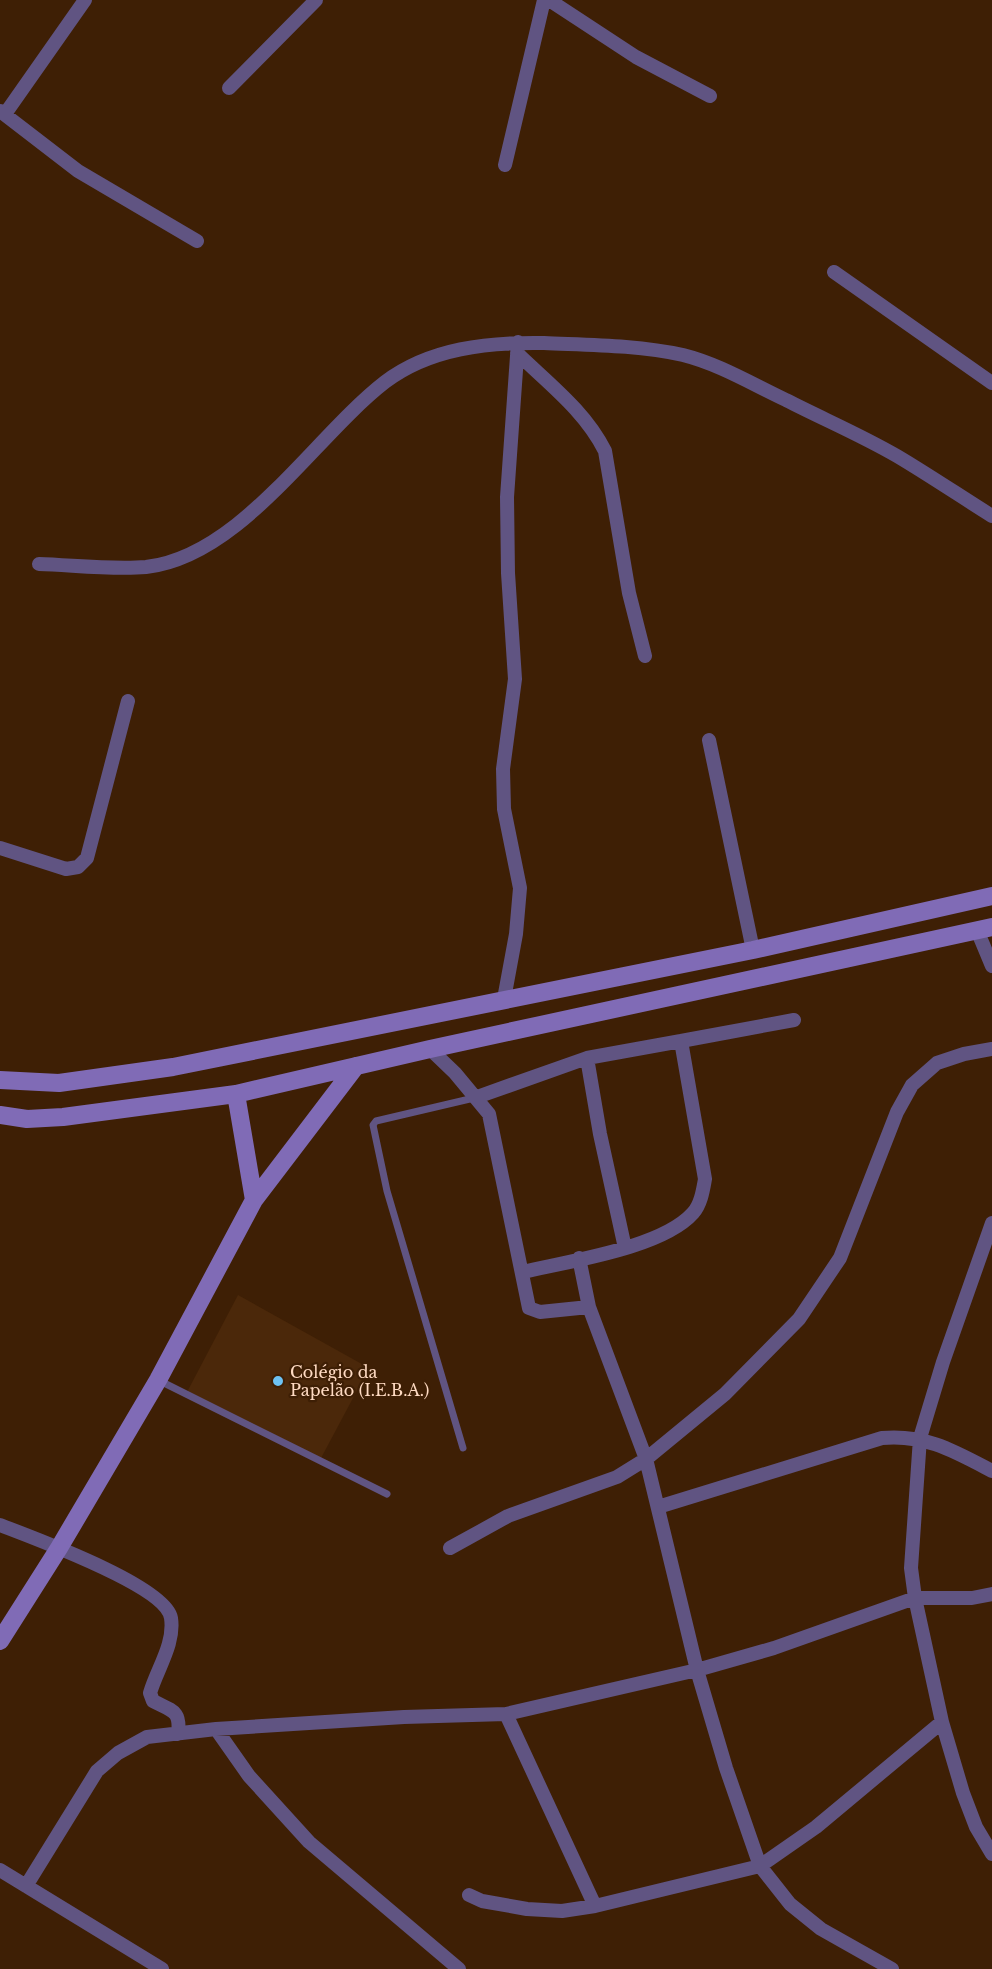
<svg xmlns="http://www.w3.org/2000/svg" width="992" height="1969" font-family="'Libre Baskerville',serif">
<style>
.built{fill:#4b280a}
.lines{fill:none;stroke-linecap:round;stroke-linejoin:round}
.lane{stroke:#605482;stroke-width:7}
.street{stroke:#605482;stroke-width:14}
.secondary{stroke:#806bb6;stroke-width:18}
.poi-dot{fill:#6dc2f3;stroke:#3e1f05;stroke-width:2}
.labels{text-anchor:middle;stroke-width:4.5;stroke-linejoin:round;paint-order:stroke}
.poi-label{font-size:16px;fill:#ffdbc3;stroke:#3e1f05;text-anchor:start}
</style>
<rect width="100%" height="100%" fill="#3e1f05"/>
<path class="built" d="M238,1295L369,1368L320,1460L186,1394Z"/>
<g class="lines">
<path class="lane" d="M160,1381L387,1494
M463,1448L387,1191L373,1125L376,1121L474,1098"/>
<path class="street" d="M549,0L636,57L710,96
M229,88L316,0
M0,111L78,171L197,241
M5,114L85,0
M505,165L544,0
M834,272L992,383
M517,353C549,384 585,411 605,451L629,593L645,656
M39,564C72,565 113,570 146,567C241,556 314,437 385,382C430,348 488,342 544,343C589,345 638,345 683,355C719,364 752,384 786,400C823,419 861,435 897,456C929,475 960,496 992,516
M709,740L753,950
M0,848L66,869L78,867L87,858L128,701
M977,930L992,966
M504,999L516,934L520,888L504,809L503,769L515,679L508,573L507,497L518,342
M681,1041L794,1020
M430,1049L455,1073L489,1114L529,1308L540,1312L589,1307L646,1459L697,1670L726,1768L760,1866L790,1904L821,1929L892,1969
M587,1058L600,1134L625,1248
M477,1097L587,1058L681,1041L705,1179C703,1190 701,1204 693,1213C662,1248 569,1261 523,1272
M992,1223L943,1362L920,1438L911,1568L915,1598L942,1722L963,1793L976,1827L992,1854
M579,1258L589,1307
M658,1507L882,1438C925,1434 954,1451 992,1471
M0,1525C31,1537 166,1586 171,1618C175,1644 157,1669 150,1693L153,1701C172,1711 181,1710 178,1734
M450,1548L508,1516L617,1477L646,1459L725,1394L799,1319L840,1258L897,1112L912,1085L937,1063L964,1054L992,1049
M506,1714L595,1906
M216,1729L249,1776L309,1842L459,1969
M0,1870L162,1969
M26,1886L97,1771L118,1753L147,1737L216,1729L404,1717L506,1714L697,1670L774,1648L915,1598H972L992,1594
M469,1895L482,1901L527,1909L562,1911L595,1906L760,1866L816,1827L942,1722"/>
<path class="secondary" d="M0,1080L59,1083L173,1067L753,950L992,896
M236,1094L254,1200
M0,1115L27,1119L63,1117L236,1094L430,1049L992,927
M0,1641L59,1548L158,1380L254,1200L356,1066"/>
</g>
<circle class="poi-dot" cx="278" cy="1381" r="6"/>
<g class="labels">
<g class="poi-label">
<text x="290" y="1378">Colégio da<tspan x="290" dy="18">Papelão (I.E.B.A.)</tspan></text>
</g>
</g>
</svg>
